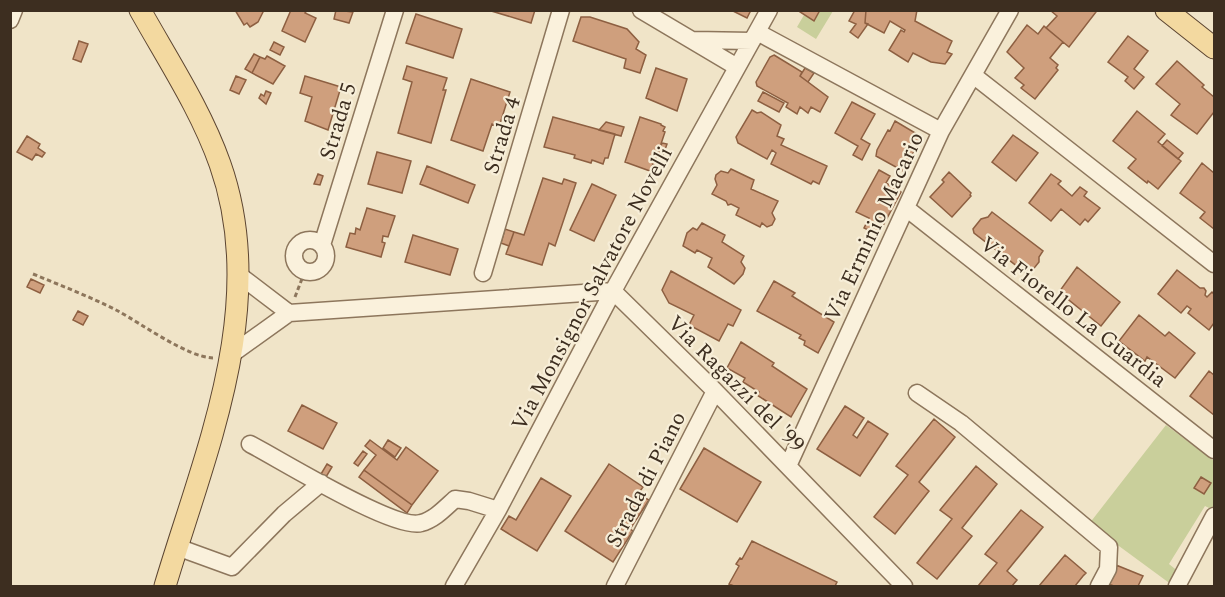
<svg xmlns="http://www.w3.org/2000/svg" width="1225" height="597" font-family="Spectral,serif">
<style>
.green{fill:#c9cf9b}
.building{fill:#cf9f7d;stroke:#8d5f41;stroke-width:1.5}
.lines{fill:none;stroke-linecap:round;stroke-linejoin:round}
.minor-casing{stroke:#8d765c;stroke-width:19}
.major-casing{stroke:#5b4430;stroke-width:23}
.path{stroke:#8d765c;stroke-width:3;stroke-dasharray:4.5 3;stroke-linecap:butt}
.minor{stroke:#faf1dc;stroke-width:16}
.major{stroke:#f3d9a0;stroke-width:21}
.labels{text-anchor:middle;stroke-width:4.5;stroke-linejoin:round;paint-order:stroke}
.street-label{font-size:22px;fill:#3d2e20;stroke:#f7eed8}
</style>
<rect width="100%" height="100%" fill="#f0e4c8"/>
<path class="green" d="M820,11H833L816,39L797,27L804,15L814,21Z
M1166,425L1214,461V506L1213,510L1205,506L1169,564L1180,573L1172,585L1089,524Z"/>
<path class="building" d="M235,10H264L258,22L250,27L247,23L244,25Z
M291,10H307L305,13L316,18L305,42L282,31Z
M336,10L353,12L349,23L334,19Z
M488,10H535L531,23Z
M731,10H751L747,18Z
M797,10H820L814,21Z
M855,10H866L865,23L868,24L858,38L850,32L856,24L849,21Z
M866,10H917L915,21L952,41L947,52L952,54L945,64L931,62L913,53L908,62L889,50L901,30L904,32L905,30L890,21L884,33L865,23Z
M1050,10H1093L1096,12L1069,47L1046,28L1057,16Z
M416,14L462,29L453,58L406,43Z
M581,17H590L627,29L639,42L636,49L646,55L640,73L624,68L626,59L573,41Z
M1027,25L1038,34L1044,26L1063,42L1050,58L1058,65L1056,68L1058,70L1035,99L1021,88L1024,85L1015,78L1024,68L1007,52Z
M1128,36L1148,51L1134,69L1144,77L1134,89L1125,81L1128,77L1108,62Z
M79,41L88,44L81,62L73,59Z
M274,42L284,47L280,55L270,50Z
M254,54L260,57L252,73L245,69Z
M774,55L802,72L800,76L828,97L820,112L811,107L808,113L800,107L797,114L786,107L788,103L757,86L756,82L770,57Z
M267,56L285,66L273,84L252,73L260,57L265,59Z
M1177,61L1204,85L1202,87L1214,97V112L1197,134L1171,115L1180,104L1156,84Z
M407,66L447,78L443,90H446L431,143L398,133L412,82L403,79Z
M656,68L687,79L677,111L646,98Z
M805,68L814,73L808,82L800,76Z
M236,76L246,80L239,94L230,90Z
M305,76L341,87L328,130L305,121L312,97L300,93Z
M471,79L510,92L499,127L492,124L483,151L451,140Z
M266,91L271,93L266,104L259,98L261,94L264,96Z
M763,92L784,103L779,112L758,101Z
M852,102L875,114L861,139L870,144L862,160L853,155L858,146L835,133Z
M752,110L757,113L761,112L781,125L777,136L784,139L781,145L827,166L819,184L813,181L811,184L771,164L776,153L772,150L767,159L738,143L736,137Z
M1137,111L1165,134L1158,142L1181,161L1158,189L1148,181L1147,183L1128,168L1136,159L1113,141Z
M553,117L615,134L608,158H605L603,164L592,160L591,163L574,158L575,155L544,147Z
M640,117L661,124V125L665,127L663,131L665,132L654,165L653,164L650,171L625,162Z
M895,121L922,137L903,171L876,156L877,150L888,130L890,131Z
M606,122L624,127L621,136L599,130Z
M1013,135L1038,153L1016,181L992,162Z
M27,136L40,144L38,148L45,153L42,157L36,154L32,160L17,152Z
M1167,140L1183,153L1178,159L1162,146Z
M662,143L667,144L662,158L657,156Z
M377,152L411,161L402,193L368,184Z
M1202,163L1214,173V229L1200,218L1205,212L1180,193Z
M427,166L475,185L468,203L420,184Z
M731,169L754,180L751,189L778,201L772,213L775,219L772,225L767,227L762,223L760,227L736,215L739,208L731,204L728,205L726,201L712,194L717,185L715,179L716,175L721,171L728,173Z
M879,170L890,176L886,183L901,192L878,235L864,228L869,218L856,212Z
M949,172L971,193L970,195L971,196L952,217L930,197L944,182L942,180Z
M318,174L323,176L320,185L314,184Z
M1051,174L1061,181L1058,184L1072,196L1080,187L1087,192L1084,196L1100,208L1088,222L1085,219L1080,225L1061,209L1051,221L1029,203Z
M543,178L562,184L564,179L576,183L555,246L549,243L542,265L506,254L514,232L524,235Z
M592,184L616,195L594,241L570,230Z
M367,208L395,216L388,237L383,236L382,242L385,243L381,257L346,247L350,233L355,234L356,228L360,230Z
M992,212L1043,251L1039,257V262L1031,272L1027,274L974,233L973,229L981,219L988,217Z
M702,223L725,235L722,242L744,256L741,262L745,268L743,274L734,284L708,267L712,258L697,250L695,253L683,246L687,233L693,228L697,230Z
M505,229L514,232L509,246L501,243Z
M413,235L458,249L450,275L405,262Z
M1077,267L1120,302L1101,326L1059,292Z
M1177,270L1200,288H1204L1206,291L1205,295L1207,297L1212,292L1214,294V323L1209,330L1188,313L1191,309L1187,306L1181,313L1158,294Z
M671,271L741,310L733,326L728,324L719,341L689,325L694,315L669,303L662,290Z
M31,279L44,285L40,293L27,287Z
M774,281L795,293L792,296L834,322L818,353L804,345L805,341L799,338L801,335L757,311Z
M78,311L88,316L83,325L73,320Z
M1139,315L1165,336L1169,332L1195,353L1175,378L1147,357L1145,361L1119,341Z
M741,342L774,363L772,366L807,389L791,417L757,395L759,392L743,382L745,378L727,368Z
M1209,371L1214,375V415L1190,396Z
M302,405L337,423L323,449L288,431Z
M845,406L864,418L853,435L857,438L868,421L888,434L860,476L817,449Z
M934,419L955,437L919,482L929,491L895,534L874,517L908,475L896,466Z
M370,440L397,460L406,447L438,471L412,505L364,470L376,455L365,446Z
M388,440L401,448L395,457L383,448Z
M704,448L761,482L737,522L680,489Z
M363,451L367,454L358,466L354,463Z
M327,464L332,467L326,477L321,474Z
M609,464L643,487L638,494L649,500L630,529L633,531L613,562L565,531Z
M976,466L997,484L962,528L972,536L937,579L917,563L952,519L940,510Z
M364,470L412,505L407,513L359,477Z
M1201,477L1211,483L1204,494L1194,488Z
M541,478L571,496L537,551L501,529L509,516L516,520Z
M1021,510L1043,527L1007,571L1017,580L1012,586H978L997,563L985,554Z
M752,541L837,582L835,586H734L729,584L739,566L736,564L740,558L742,559Z
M1065,555L1086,573L1083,576L1075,586H1039Z
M1116,565L1143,576L1138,586H1114L1108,584Z"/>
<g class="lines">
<g class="minor-casing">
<path id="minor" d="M641,10L737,67
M10,20L14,10
M757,32L941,131
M693,40L752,41
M973,75L1214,264
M906,208L1214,450
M294 256a16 16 0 1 1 32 0a16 16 0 1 1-32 0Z
M322,245L395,10
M483,273L561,10
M239,275L289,313
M289,313L613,291L715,391L904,586
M229,356L289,313
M917,393L961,423L1109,547L1108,569L1099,586
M250,444C279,459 395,531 421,523C434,520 445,508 455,499L469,501L498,510
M788,466L941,131L1010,10
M177,547L232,567L284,514L321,483
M454,586L498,510L613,291L769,10
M615,586L715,391
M1177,586L1214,516"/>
</g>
<g class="major-casing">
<path id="major" d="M140,10C168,60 201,110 220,164C270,305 205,452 165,586
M1166,10L1214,48"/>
</g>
<path class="path" d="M33,274C62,286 91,297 118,311C142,324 187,357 213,358
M295,297L305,271"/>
<use href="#minor" class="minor"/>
<use href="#major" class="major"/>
</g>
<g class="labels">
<g class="street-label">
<text transform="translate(337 121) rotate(-73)" y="8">Strada 5</text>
<text transform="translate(501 135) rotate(-73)" y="8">Strada 4</text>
<text transform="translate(873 226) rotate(-65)" y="8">Via Erminio Macario</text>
<text transform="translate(591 288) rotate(-62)" y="8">Via Monsignor Salvatore Novelli</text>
<text transform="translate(1074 311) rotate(38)" y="8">Via Fiorello La Guardia</text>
<text transform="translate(737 383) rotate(45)" y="8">Via Ragazzi del '99</text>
<text transform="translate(645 479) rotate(-63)" y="8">Strada di Piano</text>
</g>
</g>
<rect width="1225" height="597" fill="none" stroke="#3d2e20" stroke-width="24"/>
</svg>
